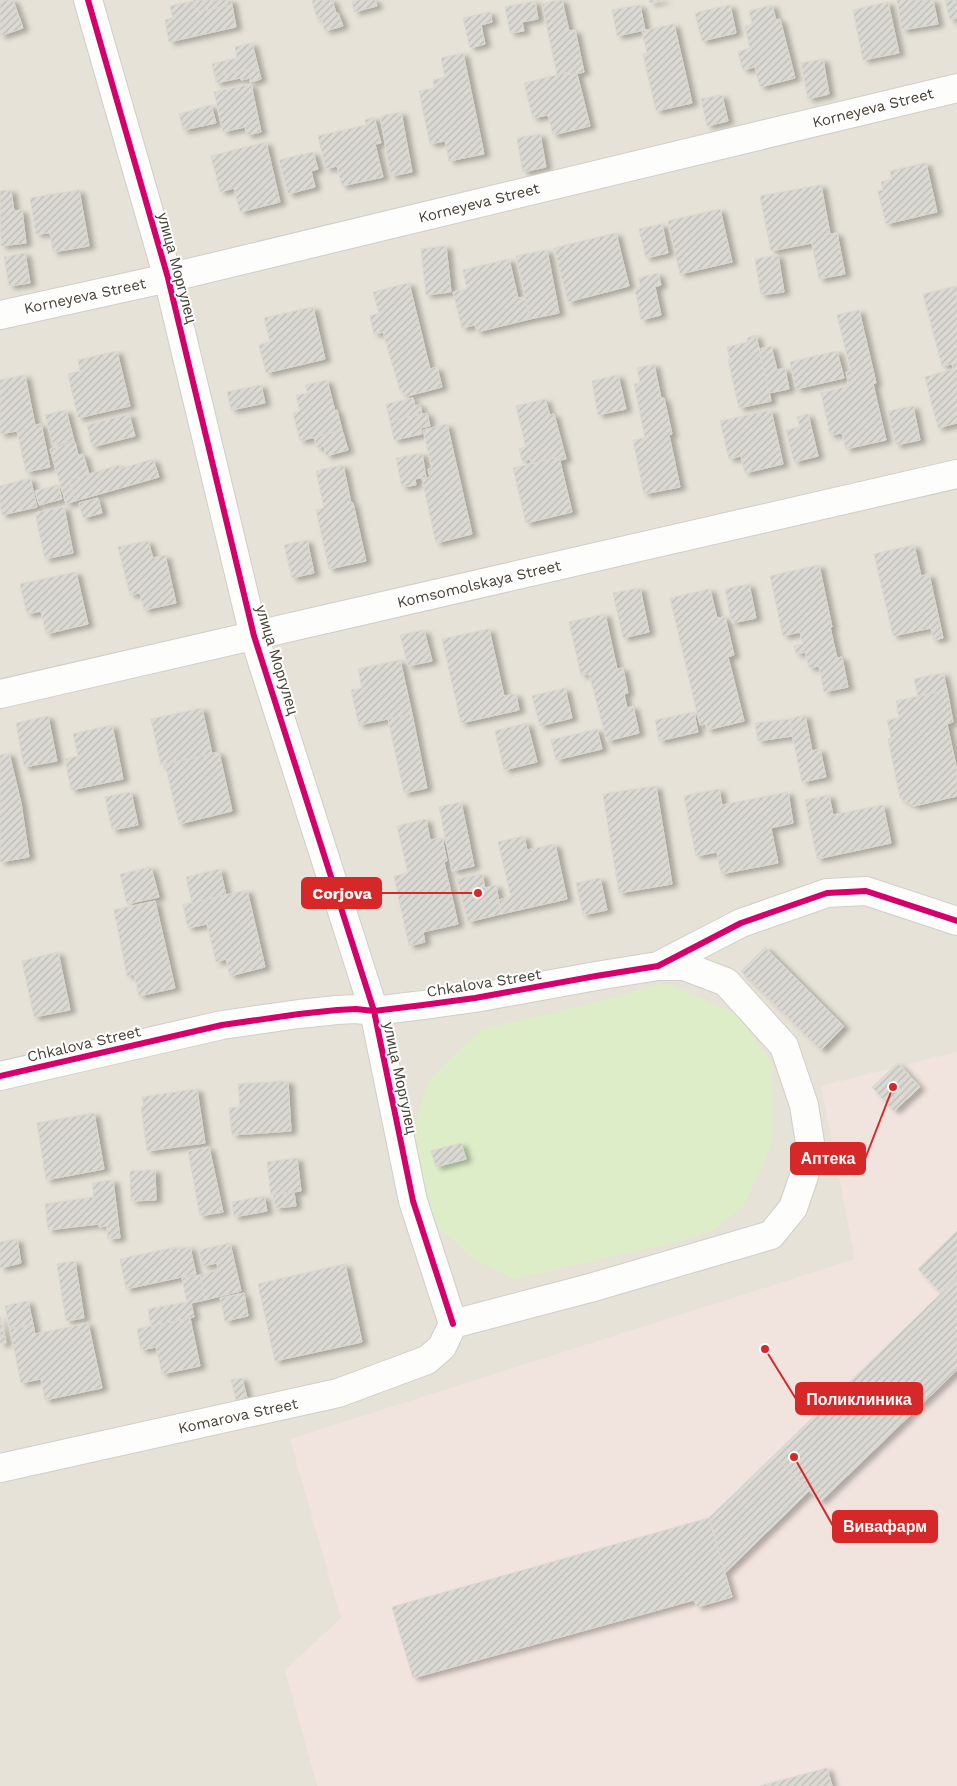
<svg xmlns="http://www.w3.org/2000/svg" width="957" height="1786" font-family="'Work Sans',sans-serif">
<style>
.residential{fill:#e6e2d7}
.medical{fill:#f1e4de}
.grass{fill:#ddedc8}
.building{fill:url(#building-hatch);stroke:#dad7d0;filter:url(#shadow)}
.lines{fill:none;stroke-linecap:round;stroke-linejoin:round}
.street-casing{stroke:#d0cec8;stroke-width:30}
.street{stroke:#fdfdfc;stroke-width:28}
.cycleway-casing{stroke:#fff;stroke-width:9}
.cycleway{stroke:#d6006c;stroke-width:6}
.labels{text-anchor:middle;stroke-width:4;stroke-linejoin:round;paint-order:stroke}
.street-label{font-size:15px;fill:#484235;stroke:#fff}
.leader{fill:none;stroke:#d62828;stroke-width:2}
.callout-dot{fill:#d62828;stroke:#fff;stroke-width:2}
.callout{fill:#d62828;stroke:#d62828;stroke-width:2}
.callout-label{font-size:16px;text-anchor:middle;font-weight:bold;fill:#fff}
</style>
<defs>
<pattern id="building-hatch" width="6" height="6" patternUnits="userSpaceOnUse" patternTransform="scale(1.25)"><rect width="6" height="6" fill="#dbd9d3"/><path d="M-1 1l2-2M0 6l6-6M5 7l2-2" fill="none" stroke="#bdbbb6"/></pattern>
<filter id="shadow"><feDropShadow dx="5.5" dy="3" stdDeviation="2.5" flood-color="#0004"/></filter>
</defs>
<rect width="100%" height="100%" fill="#f2f0ea"/>
<path class="residential" d="M0,0H957V1786H0Z"/>
<path class="medical" d="M957,1052V1786H317L285,1670L341,1618L290,1439L855,1259L821,1086Z"/>
<path class="grass" d="M666,983L736,1014L772,1062V1144L744,1205L712,1231L673,1243L514,1279L471,1257L438,1227L424,1195L411,1137L428,1081L482,1029L577,1007Z"/>
<path class="building" d="M0,0H13L23,28L0,36Z
M193,0H231L232,5L196,12Z
M312,0H332L336,13H338L343,26L325,31L321,18L317,19Z
M355,0H375L377,6L354,12L352,2Z
M558,0H562L569,31L575,30L584,72L570,75L569,72L557,75L542,4Z
M649,0H664L650,3Z
M897,0H933L938,24L902,30Z
M945,0H957V18L950,20Z
M193,1L196,12L232,5L236,27L169,42L165,20L173,18L170,6Z
M535,1L538,19L522,22L524,31L510,33L505,7Z
M888,2L899,53L863,60L853,10Z
M640,5L645,30L617,36L612,10Z
M730,5L736,33L702,41L695,13Z
M772,5L776,20L780,19L795,78L760,87L755,67L743,70L738,52L750,48L745,27L752,24L749,11Z
M490,12L492,22L481,25L485,44L470,48L463,18Z
M674,24L692,103L656,111L643,54L647,53L642,31Z
M252,43L258,67L215,77L212,64L237,58L235,47Z
M463,53L484,154L449,161L445,141L430,144L419,91L434,88L433,80L445,77L441,58Z
M823,59L829,94L808,99L801,63Z
M258,67L261,79L258,80L250,82V78L241,80L240,78L216,83L215,77Z
M569,72L570,75L577,74L590,126L553,135L548,115L533,118L524,83Z
M251,84L261,132L247,135L245,127L223,132L214,92Z
M722,95L728,121L707,126L701,99Z
M211,105L216,123L183,130L179,114Z
M401,112L412,172L391,176L380,116Z
M374,117L381,143L375,144L383,177L342,186L337,166L326,169L318,136L366,125L365,120Z
M540,134L546,167L523,172L517,138Z
M266,142L280,202L240,212L234,188L220,192L211,156Z
M313,152L318,169L311,171L315,187L288,194L279,160Z
M926,163L937,212L886,224L878,191L883,190L881,182L892,179L890,171Z
M821,185L830,234L837,233L845,274L819,279L812,243L771,251L760,196Z
M11,190L14,211L22,210L26,243L1,246L0,191Z
M79,190L89,246L53,252L50,233L36,234L30,198Z
M720,209L732,262L680,274L668,221Z
M662,224L668,253L646,258L639,229Z
M616,233L629,286L568,302L554,248Z
M446,246L451,292L426,295L421,249Z
M547,250L559,313L530,319L516,256Z
M25,253L30,283L9,286L4,257Z
M778,255L784,292L761,295L755,259Z
M509,259L518,298L524,297L530,319L477,332L475,325L462,328L453,292L467,289L463,270Z
M658,273L661,285L655,287L661,315L641,320L635,289L641,287L638,278Z
M409,283L430,369L437,367L442,387L404,397L402,390L400,391L383,332L374,334L370,316L379,313L373,292Z
M957,286V423L938,428L925,377L953,369L952,364L942,366L923,294Z
M313,307L325,359L266,373L259,345L270,342L264,318Z
M859,310L876,383L873,384L886,440L846,449L842,433L830,435L821,393L849,386L846,372L851,371L837,315Z
M756,335L771,401L739,408L728,360L730,359L727,347L748,342L747,338Z
M771,346L777,370L785,368L789,389L769,393L759,349Z
M117,351L130,406L78,418L68,374L80,371L78,360Z
M837,351L844,378L796,389L790,362Z
M654,364L661,398H664L672,434L669,435L680,487L644,494L633,440L645,438L634,384L640,383L637,368Z
M25,375L35,425L41,424L50,467L26,472L17,431L0,434V380Z
M618,375L626,409L598,415L592,381Z
M327,380L335,411L337,410L342,430L300,441L293,413L300,411L296,395L308,393L305,385Z
M261,385L265,403L231,410L227,392Z
M413,398L415,406L420,404L422,414L390,421L386,404Z
M545,399L550,415L554,414L566,459L560,460L559,457L531,464L530,459L522,461L519,449L526,447L516,406Z
M913,406L920,440L896,445L888,411Z
M66,410L74,441L53,446L45,415Z
M771,410L783,464L745,473L741,456L729,459L720,421Z
M427,413L430,426L421,428L422,434L394,440L390,421Z
M129,414L135,436L92,447L87,425Z
M808,414L818,456L794,462L786,430L800,427L797,417Z
M447,424L472,534L436,543L422,479L430,477L428,469L432,468L423,430Z
M342,430L348,450L326,456L324,446L317,448L314,437Z
M75,442L78,455L83,454L89,474L69,480L75,501L66,504L50,449Z
M422,453L426,477L415,479L416,485L402,487L396,458Z
M559,457L572,512L526,523L513,468Z
M153,459L159,477L75,501L69,480L119,465L120,469Z
M343,465L351,503H353L366,561L329,569L316,510L324,508L316,471Z
M30,478L37,507L2,515L0,505V486Z
M58,485L62,499L39,505L35,491Z
M98,498L102,513L83,518L79,503Z
M64,507L73,553L45,559L35,513Z
M307,540L314,573L292,578L284,545Z
M148,541L153,558L165,555L176,603L144,610L140,593L130,595L118,547Z
M914,545L921,576L929,574L943,638L933,640L931,628L893,636L874,554Z
M819,565L832,627H830L837,658L842,657L848,687L824,692L819,666L809,668L805,652L796,654L794,646L803,644L800,632L783,636L770,576Z
M76,572L88,624L46,634L41,611L27,614L20,584Z
M749,584L756,618L732,623L725,589Z
M640,588L649,632L623,638L613,593Z
M710,589L717,618L725,617L734,655L728,657L744,721L707,730L706,724L700,725L670,598Z
M605,614L617,669L623,668L628,693L624,694L627,708L633,706L639,733L607,741L589,674L581,675L569,622Z
M489,629L504,696L516,694L519,710L461,723L442,639Z
M424,630L432,661L408,666L400,635Z
M400,660L412,714L359,725L351,690L362,688L358,669Z
M943,673L947,690L918,696L914,679Z
M565,688L572,718L540,726L532,696Z
M947,690L953,722L947,724L957,770V796L914,806L900,798L888,739L891,738L887,720L899,718L896,701Z
M202,708L212,754L161,765L151,719Z
M694,712L698,732L659,741L655,720Z
M412,714L427,788L404,793L388,719Z
M805,715L812,751L820,749L826,777L802,782L789,719Z
M48,716L57,761L24,767L16,723Z
M789,719L793,736L758,741L755,723Z
M527,723L537,762L504,770L495,731Z
M112,725L123,779L71,790L65,759L78,756L73,734Z
M597,729L602,749L556,760L551,740Z
M219,752L232,811L179,824L165,764Z
M9,753L21,803L29,857L0,862V755Z
M656,786L672,884L619,893L603,794Z
M719,789L722,805L788,792L793,823L771,828L778,863L721,874L717,852L696,856L684,796Z
M131,792L138,825L112,830L105,797Z
M829,795L833,815L883,805L891,843L817,859L805,800Z
M461,802L474,866L452,871L439,807Z
M426,819L430,840L442,838L447,861L444,862L458,924L423,932L425,942L409,946L394,876L408,873L397,826Z
M524,836L527,850L555,844L567,899L501,914L498,900L511,897L498,842Z
M151,867L159,897L127,904L120,874Z
M220,869L226,895L192,903L186,877Z
M482,874L485,888L496,885L501,914L468,922L457,879Z
M600,878L607,910L583,915L576,883Z
M247,890L265,967L230,976L226,959L216,962L207,924L188,928L183,905Z
M155,901L175,988L139,996L134,974L127,976L114,910Z
M765,947L844,1026L821,1050L741,971Z
M58,952L70,1010L34,1017L22,961Z
M898,1063L920,1087L894,1111L872,1087Z
M288,1081L291,1131L232,1135L229,1108L240,1107L238,1084Z
M197,1089L205,1143L147,1151L141,1107L144,1106L142,1097Z
M94,1113L104,1169L46,1180L37,1123Z
M461,1143L466,1159L436,1167L431,1151Z
M209,1147L223,1212L200,1216L188,1151Z
M297,1158L301,1191L271,1195L267,1162Z
M155,1170L156,1200L131,1201L130,1171Z
M113,1180L120,1238L108,1239L107,1226L99,1227V1224L48,1230L45,1204L94,1197L92,1183Z
M294,1192L296,1206L275,1208L273,1195Z
M264,1196L267,1211L234,1217L232,1202Z
M957,1231V1278L941,1293L918,1269Z
M17,1239L21,1263L0,1268V1242Z
M230,1243L241,1291L205,1300L200,1275L218,1270L217,1263L203,1266L199,1250Z
M176,1247L177,1249L190,1247L196,1274L126,1289L120,1259Z
M75,1261L84,1318L66,1321L57,1264Z
M345,1264L362,1342L275,1361L258,1284Z
M200,1275L205,1300L191,1303L194,1317L151,1326L148,1309L187,1302L182,1278Z
M957,1278V1370L820,1502L774,1455Z
M244,1293L248,1316L225,1321L220,1298Z
M28,1301L33,1324L10,1329L5,1306Z
M0,1316L6,1343L0,1344Z
M190,1318L200,1366L162,1374L156,1347L141,1350L137,1329Z
M88,1323L102,1388L45,1400L41,1379L21,1383L10,1329L33,1324L35,1334Z
M242,1378L247,1398L236,1400L231,1380Z
M774,1455L809,1491L725,1573L709,1518Z
M709,1518L732,1597L697,1607L694,1600L413,1678L392,1607Z
M827,1768L832,1786H760Z"/>
<g class="lines">
<g class="street-casing">
<path id="street" d="M88,0L168,278L254,636L374,1011L413,1201L453,1324
M0,315L168,278L957,88
M0,694L957,474
M0,1076L222,1025L299,1014L337,1010L356,1009L374,1011L423,1005L475,998L596,976L658,966L741,923L827,893L866,891L957,921
M453,1324L590,1288L771,1235L793,1208L804,1176L810,1143L804,1105L784,1046L726,982L684,966H658
M0,1468L338,1393L427,1360L442,1347L453,1324"/>
</g>
<use href="#street" class="street"/>
<g class="cycleway-casing">
<path id="cycleway" d="M88,0L168,278L254,636L374,1011L413,1201L453,1324
M0,1076L222,1025L299,1014L337,1010L356,1009L374,1011L423,1005L475,998L596,976L658,966L741,923L827,893L866,891L957,921"/>
</g>
<use href="#cycleway" class="cycleway"/>
</g>
<g class="labels">
<g class="street-label">
<text transform="translate(873 108) rotate(-14)" y="5">Korneyeva Street</text>
<text transform="translate(479 203) rotate(-14)" y="5">Korneyeva Street</text>
<text transform="translate(177 268) rotate(75)" y="5">улица Моргулец</text>
<text transform="translate(85 296) rotate(-12)" y="5">Korneyeva Street</text>
<text transform="translate(479 584) rotate(-13)" y="5">Komsomolskaya Street</text>
<text transform="translate(277 660) rotate(73)" y="5">улица Моргулец</text>
<text transform="translate(484 983) rotate(-9)" y="5">Chkalova Street</text>
<text transform="translate(84 1044) rotate(-13)" y="5">Chkalova Street</text>
<text transform="translate(400 1078) rotate(78)" y="5">улица Моргулец</text>
<text transform="translate(238 1416) rotate(-12)" y="5">Komarova Street</text>
</g>
</g>
<path class="leader" d="M478 893L381 893M893 1087L865 1159M765 1349L796 1399M794 1457L833 1526"/>
<g class="callout-dot">
<circle cx="478" cy="893" r="5"/>
<circle cx="893" cy="1087" r="5"/>
<circle cx="765" cy="1349" r="5"/>
<circle cx="794" cy="1457" r="5"/>
</g>
<g class="callout">
<rect x="302" y="878" width="79" height="30" rx="5"/>
<rect x="791" y="1143" width="74" height="31" rx="5"/>
<rect x="796" y="1383" width="126" height="31" rx="5"/>
<rect x="833" y="1511" width="104" height="31" rx="5"/>
</g>
<g class="callout-label">
<text x="342" y="899">Corjova</text>
<text x="828" y="1164">Аптека</text>
<text x="859" y="1405">Поликлиника</text>
<text x="885" y="1532">Вивафарм</text>
</g>
</svg>
